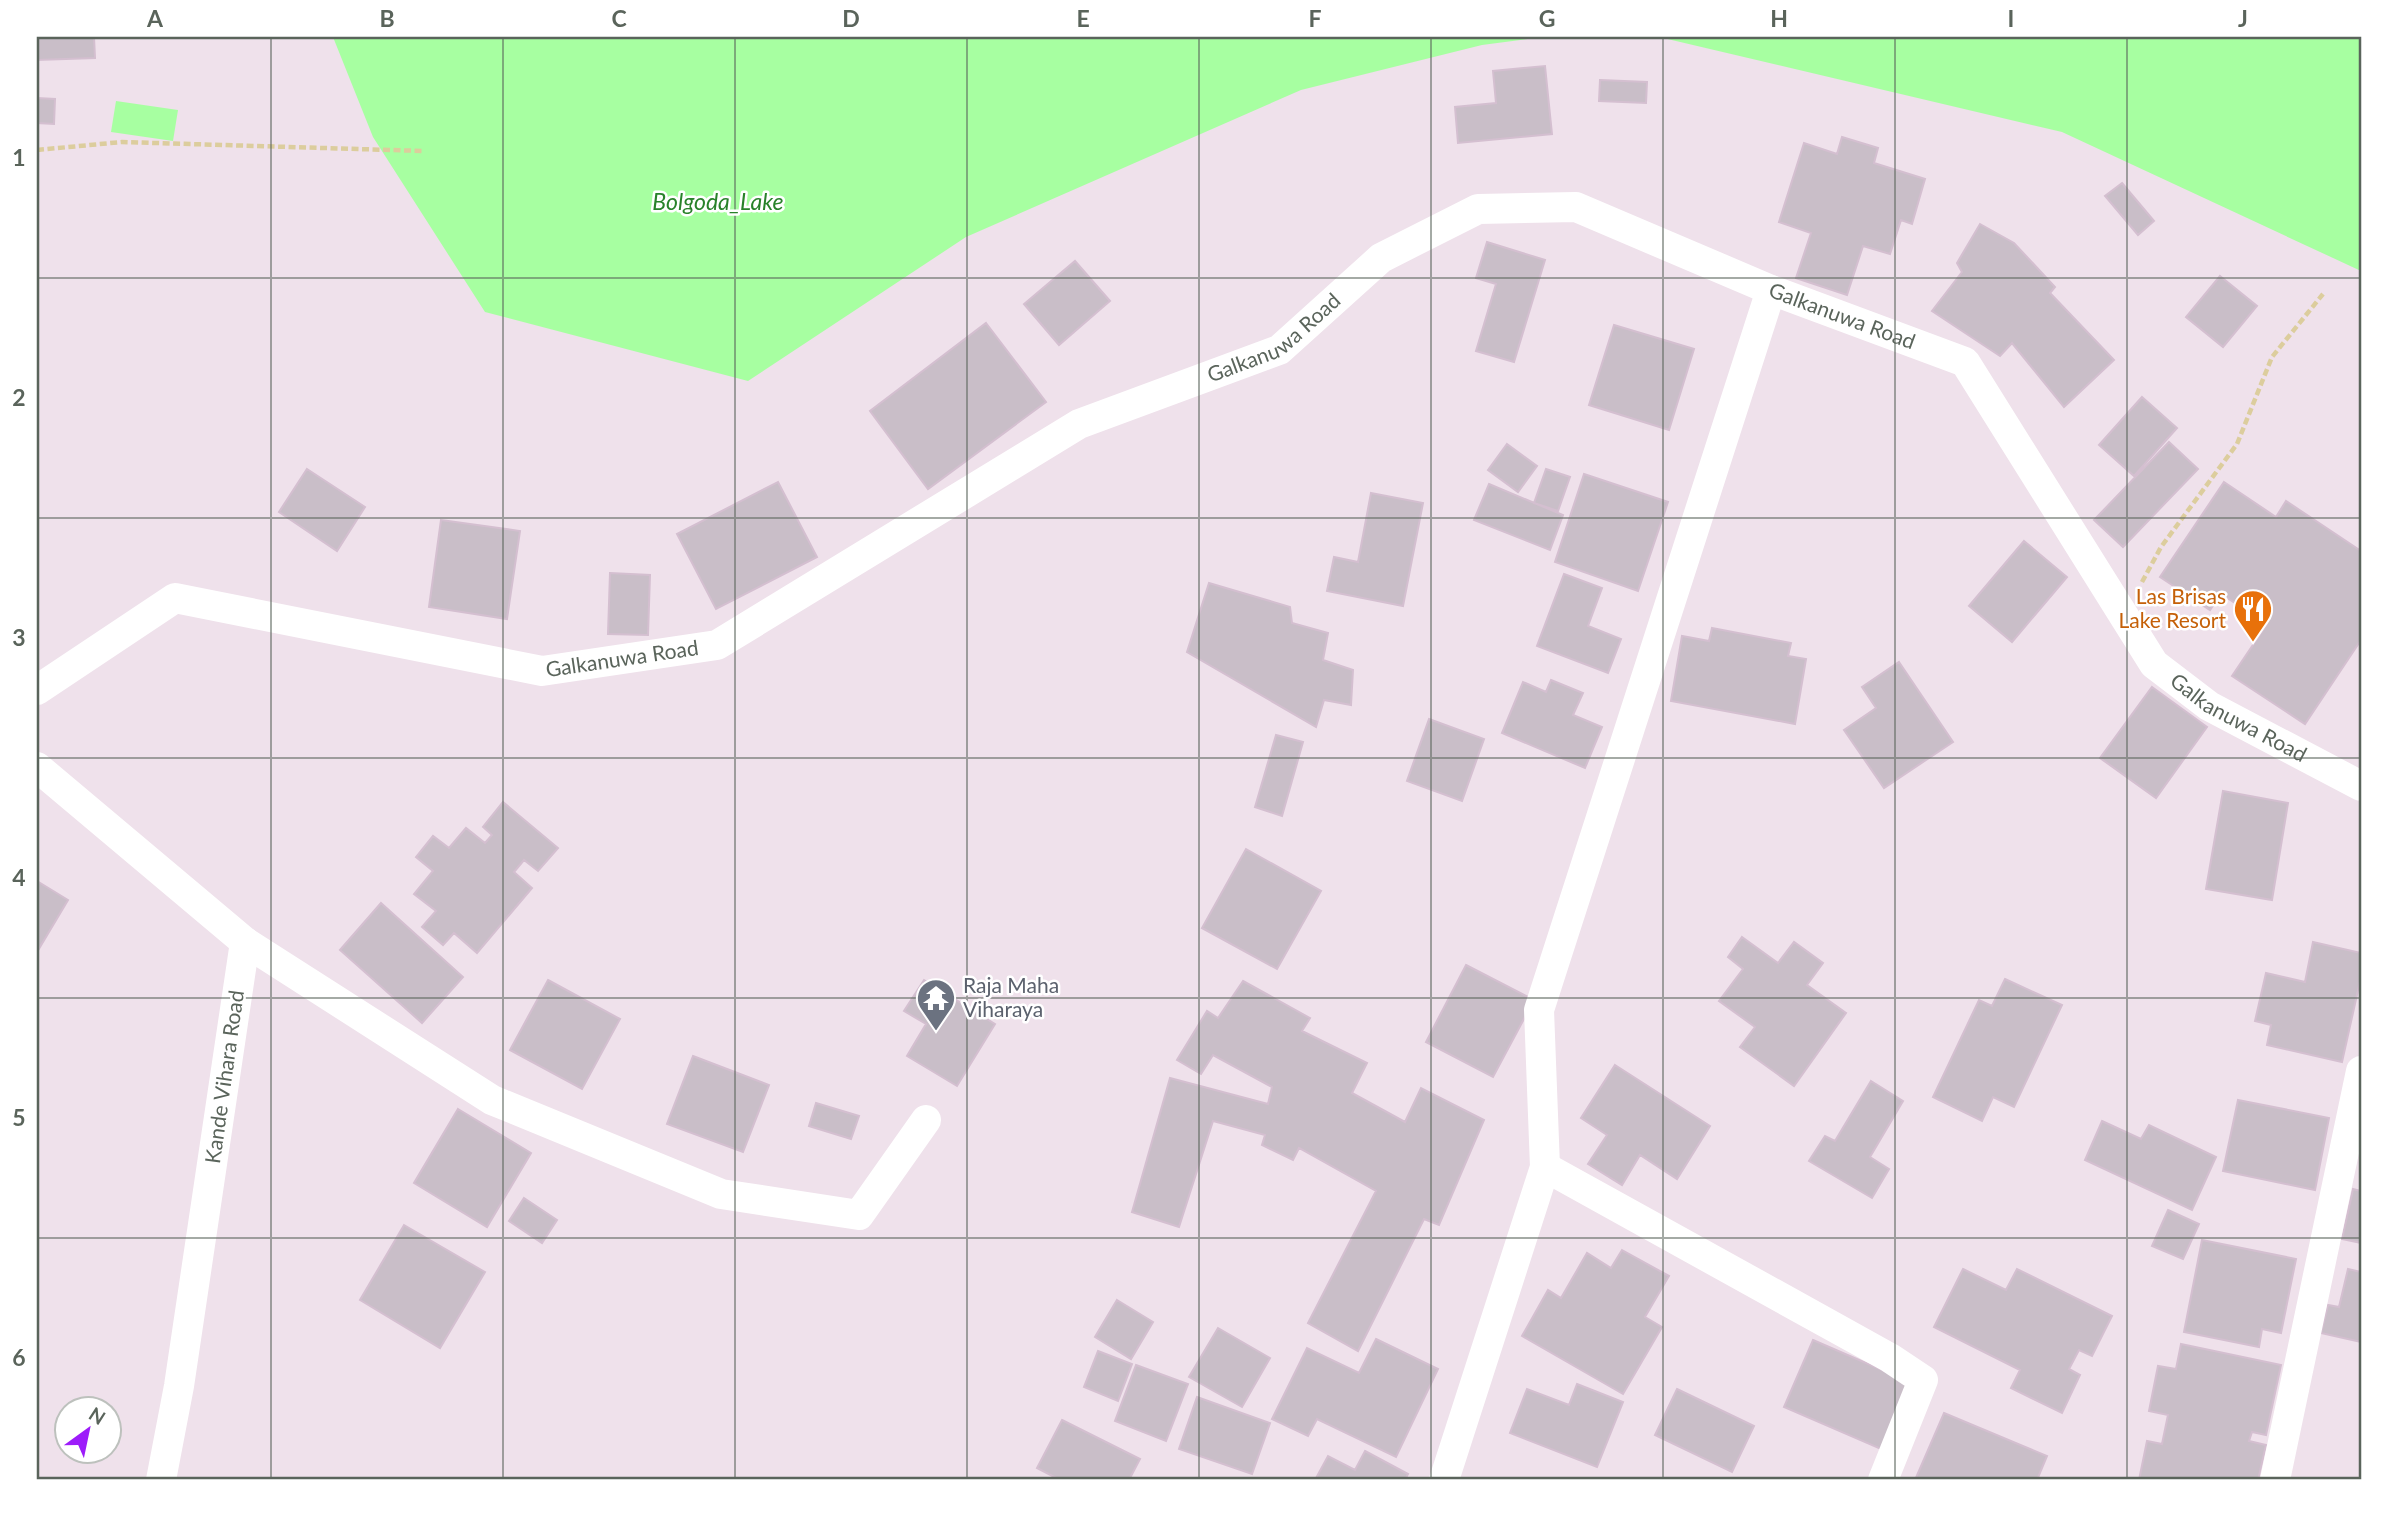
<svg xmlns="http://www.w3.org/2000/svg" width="2398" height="1517" font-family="Lato,sans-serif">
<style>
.water{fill:#a7ffa1}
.building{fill:#c9bec8;stroke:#d4bfd0;stroke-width:2}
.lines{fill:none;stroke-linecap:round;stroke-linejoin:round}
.path{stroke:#dccd9d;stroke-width:4.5;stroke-dasharray:7 3.5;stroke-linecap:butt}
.minor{stroke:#fff;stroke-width:30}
.grid{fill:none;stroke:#5a645b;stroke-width:2;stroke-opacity:0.55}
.labels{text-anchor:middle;stroke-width:5;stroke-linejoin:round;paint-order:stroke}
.street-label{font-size:21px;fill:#5a645b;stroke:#fff}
.food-label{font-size:21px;fill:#c56008;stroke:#fff;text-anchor:end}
.worship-label{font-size:21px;fill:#5b616d;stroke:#fff;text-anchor:start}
.water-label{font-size:23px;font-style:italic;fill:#28822a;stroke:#fff}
.neatline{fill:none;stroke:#5a645b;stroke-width:2.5}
.grid-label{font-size:23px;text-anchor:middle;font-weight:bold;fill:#5a645b}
</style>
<rect width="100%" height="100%" fill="#efe1eb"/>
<path class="water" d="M333,37H1542L1482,45L1301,90L966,237L748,381L485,312L373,137Z
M1659,37H2361V271L2062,132Z
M116,101L178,110L173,141L111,132Z"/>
<path class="building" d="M37,37H94L95,58L37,60Z
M1545,66L1552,134L1458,143L1455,107L1496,103L1493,71Z
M1600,80L1647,82L1646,103L1599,101Z
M37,98L55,99L54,124L37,123Z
M1842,137L1878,148L1874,163L1925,179L1912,224L1901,220L1890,254L1863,246L1847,295L1796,278L1811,233L1779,222L1804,143L1837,154Z
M2122,183L2154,221L2138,235L2105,196Z
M1980,224L2014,243L2055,287L2050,293L2114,360L2064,407L2012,343L2000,356L1932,311L1962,272L1957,263Z
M1487,242L1545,260L1514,362L1476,351L1496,284L1476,278Z
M1075,261L1110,301L1059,345L1024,304Z
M2220,276L2257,306L2223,347L2186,317Z
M986,323L1046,402L928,489L870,411Z
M1614,325L1694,349L1669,430L1589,405Z
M2142,397L2177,428L2134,476L2099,445Z
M2169,442L2198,469L2123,547L2094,520Z
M1507,444L1537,466L1518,492L1488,470Z
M307,469L365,507L337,551L279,512Z
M1546,469L1570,477L1558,511L1534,503Z
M1584,474L1668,502L1638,591L1555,562Z
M778,482L817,557L716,609L677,534Z
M2224,482L2276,517L2286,501L2361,551V640L2305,724L2232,676L2267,624L2221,594L2210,610L2160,577Z
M1489,484L1563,515L1550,550L1474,520Z
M1371,493L1423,503L1403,606L1327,591L1334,557L1358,562Z
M441,520L520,531L507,619L429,607Z
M2024,541L2067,577L2012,642L1969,606Z
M610,573L650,575L648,635L608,634Z
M1564,574L1602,588L1588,626L1621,639L1608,673L1537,646Z
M1209,583L1290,607L1292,623L1328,633L1323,660L1353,670L1351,705L1324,700L1316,727L1187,652Z
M1712,628L1791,643L1788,656L1806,659L1795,724L1671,701L1682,636L1709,641Z
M1899,662L1953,742L1884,788L1844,730L1876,708L1862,687Z
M1551,680L1583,693L1573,715L1602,727L1585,768L1502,733L1523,682L1546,692Z
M2152,687L2207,727L2156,798L2100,758Z
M1429,719L1484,739L1462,801L1407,781Z
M1276,735L1303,742L1282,816L1255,807Z
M2223,791L2288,803L2272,900L2206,889Z
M503,802L558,848L538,871L524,860L514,872L532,888L477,953L454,933L443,945L422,927L436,911L414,894L433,871L416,857L433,836L449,848L466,828L485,843L492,835L483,827Z
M1246,849L1321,891L1277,969L1202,928Z
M37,881L68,900L37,952Z
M381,903L463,977L422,1023L340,950Z
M1742,937L1778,963L1794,942L1823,963L1807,985L1846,1013L1794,1086L1740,1047L1755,1027L1719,1001L1743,969L1728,957Z
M2313,942L2361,953V977L2342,1062L2267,1045L2271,1025L2255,1021L2266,973L2305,982Z
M1466,965L1534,1000L1493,1077L1426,1042Z
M2005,979L2062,1005L2014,1107L1993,1097L1982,1121L1933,1097L1979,1000L1992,1006Z
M548,980L620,1019L582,1089L510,1050Z
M924,980L995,1024L957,1086L907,1056L926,1024L904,1011Z
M1243,981L1310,1018L1302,1031L1367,1063L1352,1093L1405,1122L1421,1088L1484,1120L1439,1225L1424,1219L1358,1351L1308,1323L1376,1191L1299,1148L1293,1160L1262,1145L1265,1135L1213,1121L1179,1227L1132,1212L1170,1078L1268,1104L1272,1087L1213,1055L1201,1074L1177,1060L1207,1011L1218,1018Z
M693,1056L769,1085L743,1152L667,1124Z
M1615,1065L1710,1126L1677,1179L1640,1155L1622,1185L1588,1164L1607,1135L1581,1118Z
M1871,1081L1903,1101L1870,1157L1889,1169L1872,1198L1809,1161L1825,1136L1835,1141Z
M2238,1100L2329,1118L2315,1190L2223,1171Z
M816,1103L859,1116L851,1139L809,1126Z
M458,1109L531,1153L487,1227L414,1183Z
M2102,1121L2141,1139L2149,1125L2216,1157L2192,1210L2085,1160Z
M2353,1189L2361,1191V1243L2342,1239Z
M524,1198L557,1220L542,1243L509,1221Z
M2168,1210L2199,1224L2183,1259L2152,1246Z
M404,1225L485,1272L440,1348L360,1300Z
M2202,1240L2296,1259L2281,1333L2262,1329L2259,1347L2184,1332Z
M1622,1250L1669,1276L1645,1317L1662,1327L1623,1394L1522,1336L1548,1290L1561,1298L1587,1253L1611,1268Z
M1963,1269L2006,1290L2017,1269L2112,1316L2092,1356L2079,1350L2069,1369L2080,1375L2062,1413L2011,1388L2020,1370L1934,1327Z
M2348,1269L2361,1272V1342L2321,1333L2328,1305L2339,1307Z
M1117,1300L1153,1322L1131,1359L1095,1337Z
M1218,1328L1270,1358L1242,1407L1189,1377Z
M1376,1339L1438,1369L1396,1457L1317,1419L1308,1436L1272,1419L1307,1348L1359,1373Z
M1813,1340L1910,1382L1881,1449L1784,1407Z
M2181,1344L2281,1365L2266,1435L2252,1432L2249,1441L2266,1445L2258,1480H2139L2147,1441L2162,1444L2168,1415L2149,1411L2158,1366L2176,1369Z
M1098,1351L1132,1364L1118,1401L1084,1387Z
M1136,1365L1188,1384L1166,1441L1115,1421Z
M1577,1384L1623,1402L1597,1467L1510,1433L1527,1389L1569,1405Z
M1677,1389L1754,1426L1732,1472L1655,1435Z
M1197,1397L1270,1423L1252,1474L1179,1449Z
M1944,1413L2047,1456L2037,1480H1915Z
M1062,1420L1140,1459L1129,1480H1060L1037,1468Z
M1365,1451L1408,1474L1405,1480H1315L1328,1456L1355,1470Z"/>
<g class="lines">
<path class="path" d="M37,150L122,142L424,151
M2142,582L2161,547L2237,444L2272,357L2323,294"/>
<g class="minor">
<path id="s1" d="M37,690L175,598L542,671L717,645L1079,424L1279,350L1381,258L1478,209L1576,207L1771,290L1965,362L2154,664L2209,706L2361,786"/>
<path d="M37,767L245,942L179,1386L161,1480"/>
<path d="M245,942L492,1100L721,1194L859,1215L926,1120"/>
<path d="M1545,1167L1890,1358L1923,1380L1883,1480"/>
<path d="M1444,1480L1545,1167L1539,1010L1771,290"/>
<path d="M2275,1480L2361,1071"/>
</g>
</g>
<path class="grid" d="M271,37V1480M503,37V1480M735,37V1480M967,37V1480M1199,37V1480M1431,37V1480M1663,37V1480M1895,37V1480M2127,37V1480M37,278H2361M37,518H2361M37,758H2361M37,998H2361M37,1238H2361"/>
<defs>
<g id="restaurant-pin" transform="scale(2.0125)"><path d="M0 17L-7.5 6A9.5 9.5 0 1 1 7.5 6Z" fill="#e8710a" stroke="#fff"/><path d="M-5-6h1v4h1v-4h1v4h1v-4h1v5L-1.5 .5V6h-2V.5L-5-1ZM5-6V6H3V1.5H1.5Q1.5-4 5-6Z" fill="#fff"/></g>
<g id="temple-pin" transform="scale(2.0125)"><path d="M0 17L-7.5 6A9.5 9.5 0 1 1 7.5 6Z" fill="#6b7280" stroke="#fff"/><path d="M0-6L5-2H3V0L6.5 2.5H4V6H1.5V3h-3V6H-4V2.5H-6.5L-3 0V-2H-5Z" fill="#fff"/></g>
</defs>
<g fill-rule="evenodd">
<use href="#restaurant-pin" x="2253" y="609"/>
<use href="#temple-pin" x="936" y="998"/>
</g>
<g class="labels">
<g class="street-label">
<text dy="7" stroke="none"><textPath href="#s1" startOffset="1986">Galkanuwa Road</textPath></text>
<text dy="7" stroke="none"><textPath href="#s1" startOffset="1356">Galkanuwa Road</textPath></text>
<text dy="7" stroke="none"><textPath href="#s1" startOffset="621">Galkanuwa Road</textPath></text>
<text dy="7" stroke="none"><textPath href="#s1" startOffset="2574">Galkanuwa Road</textPath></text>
<text transform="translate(225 1077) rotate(-82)" y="7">Kande Vihara Road</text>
</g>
<g class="food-label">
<text x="2226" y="604">Las Brisas<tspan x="2226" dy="24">Lake Resort</tspan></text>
</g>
<g class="worship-label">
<text x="963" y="993">Raja Maha<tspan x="963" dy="24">Viharaya</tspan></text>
</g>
<g class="water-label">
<text x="718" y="210">Bolgoda_Lake</text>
</g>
</g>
<rect width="2398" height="1517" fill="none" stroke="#ffffff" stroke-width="77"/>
<g transform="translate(88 1430) rotate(33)"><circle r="33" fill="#ffffff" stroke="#bdc1bd" stroke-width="2"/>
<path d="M0-5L12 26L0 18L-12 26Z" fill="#9d1cfa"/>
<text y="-10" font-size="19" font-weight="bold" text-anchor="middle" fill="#5a645b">N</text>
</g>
<rect x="38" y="38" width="2322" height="1440" class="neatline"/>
<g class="grid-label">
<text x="155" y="27">A</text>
<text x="387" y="27">B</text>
<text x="619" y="27">C</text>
<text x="851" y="27">D</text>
<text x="1083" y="27">E</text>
<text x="1315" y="27">F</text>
<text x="1547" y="27">G</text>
<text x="1779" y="27">H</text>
<text x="2011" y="27">I</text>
<text x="2243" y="27">J</text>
<text x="19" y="166">1</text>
<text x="19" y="406">2</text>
<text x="19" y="646">3</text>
<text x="19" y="886">4</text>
<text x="19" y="1126">5</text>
<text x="19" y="1366">6</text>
</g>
</svg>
